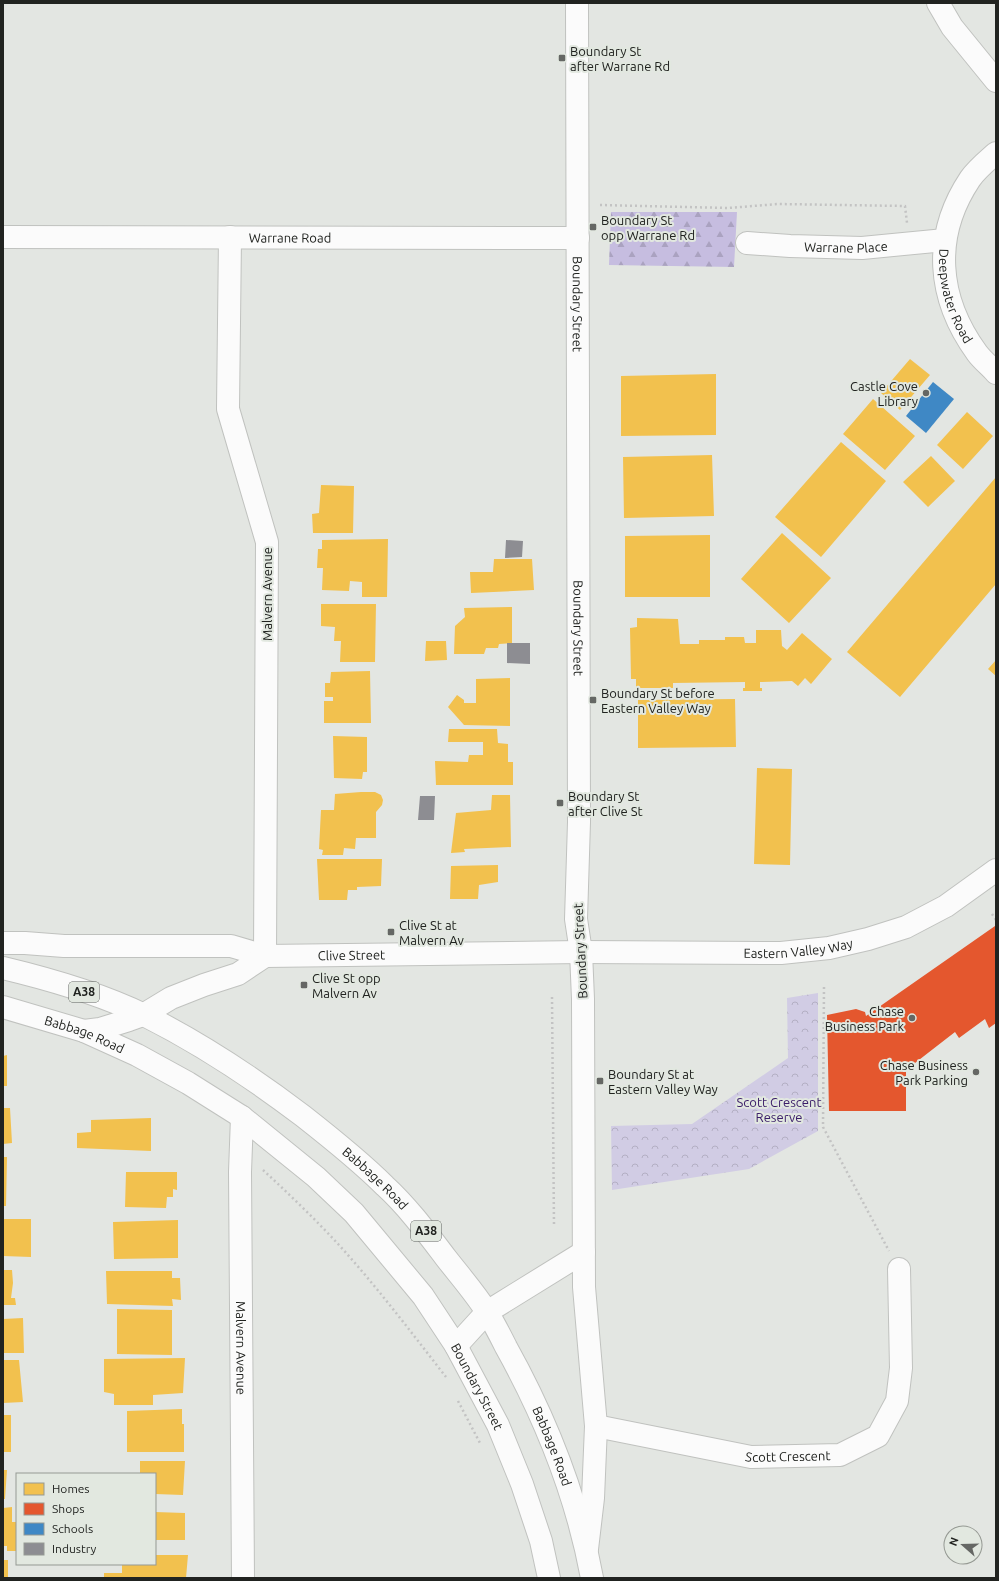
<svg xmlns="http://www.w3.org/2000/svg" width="999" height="1581" font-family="Ubuntu,sans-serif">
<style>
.forest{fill:url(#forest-firs)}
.park{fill:url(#park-crowns)}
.homes{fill:#f2c14e}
.shops{fill:#e4572e}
.schools{fill:#3f88c5}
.industry{fill:#8d8d92}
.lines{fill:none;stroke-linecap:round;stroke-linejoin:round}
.minor-casing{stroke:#c0c2bf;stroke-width:24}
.major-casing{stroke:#c0c2bf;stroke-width:24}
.highway-casing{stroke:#c0c2bf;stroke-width:24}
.path{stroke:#c3c3c3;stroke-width:2.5;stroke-dasharray:2 3;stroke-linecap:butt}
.minor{stroke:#fbfbfb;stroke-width:22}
.major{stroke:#fbfbfb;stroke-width:22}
.highway{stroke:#fbfbfb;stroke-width:22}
.poi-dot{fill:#656764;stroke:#e2e8e0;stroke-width:1.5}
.labels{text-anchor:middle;stroke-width:4;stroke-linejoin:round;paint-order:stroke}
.shield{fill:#e2e8e0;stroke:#5b5e5a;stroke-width:1}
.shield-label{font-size:12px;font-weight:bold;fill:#212320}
.poi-label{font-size:13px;fill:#212320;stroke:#e2e8e0;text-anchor:start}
.street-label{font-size:13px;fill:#212320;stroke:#e2e8e0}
.park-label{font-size:13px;fill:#3a1c68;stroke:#e2e8e0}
</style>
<defs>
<pattern id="forest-firs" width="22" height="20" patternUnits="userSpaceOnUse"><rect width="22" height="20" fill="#c6bde0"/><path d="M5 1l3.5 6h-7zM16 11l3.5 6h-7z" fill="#aaa2c0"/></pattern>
<pattern id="park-crowns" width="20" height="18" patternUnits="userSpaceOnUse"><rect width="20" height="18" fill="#d1cce4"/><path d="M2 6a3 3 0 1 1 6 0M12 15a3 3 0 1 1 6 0" fill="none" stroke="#b3afc3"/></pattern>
</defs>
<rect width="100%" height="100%" fill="#e3e6e2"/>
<path class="forest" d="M611,212H737L734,267L609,265Z"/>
<path class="park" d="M818,993V1131L749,1169L612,1190L611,1126L692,1124L788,1058L787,998Z"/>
<path class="homes" d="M910,359L930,375L900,410L881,393Z
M716,374V435L621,436V376Z
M873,399L915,436L885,470L843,434Z
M967,412L993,436L963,469L937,445Z
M841,442L886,481L821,557L775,517Z
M712,455L714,516L624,518L623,457Z
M931,456L955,481L928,507L903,482Z
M996,477V584L900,697L847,652Z
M321,485L354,486L353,533H313L312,514L319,513Z
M782,533L831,578L789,623L741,579Z
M710,535V597H625V536Z
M388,539L387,597H362V582L350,581L349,591L322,590L323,568H317L318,549H322V540Z
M494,559H532L534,590L471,593L470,572H493Z
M321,604H376L375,662H340L341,641H334L335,627L321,626Z
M512,607V643L499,644L498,648H486L484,654H454L455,626L465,617L464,608Z
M637,618L678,619L680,644H699V640H725V637H744L745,643H756V630H781L782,646L787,650L802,633L832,659L811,684L805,678L798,686L792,681L760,682V688H762V691H743V688H745V682L673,683V688H636V679H631L630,628L637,627Z
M426,641H446L447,660L425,661Z
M996,660V676L988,669Z
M370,671L371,723H324V701H333V697H325V683H330L331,672Z
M510,678V726L464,725L448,707L457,695L464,700V703H476V679Z
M735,699L736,747L638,748V700Z
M449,729H497L498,743L508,744V762H513V785H436L435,761L468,762L469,755H483V742H448Z
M333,736L367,737V772H363L362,779L334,778Z
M757,768L792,769L790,865L754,864Z
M361,792H375L381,795L383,800L382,805L376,812V838H356L355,849L344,848L343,855H322L323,850L319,849L321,810H334L335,794Z
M492,795H510L511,847L464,849L465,852L451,853L456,813L491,810Z
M317,859H382L381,886L357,887V890H348L347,900H319Z
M498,865V882L479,885L478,899H450L451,866Z
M7,1055V1086H3V1056Z
M3,1108H10L12,1143L3,1144Z
M151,1118V1151L77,1148V1133L91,1132V1120Z
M3,1157H7L6,1206H3Z
M126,1172H177V1190L173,1189V1197H167L166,1208L125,1207Z
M3,1219H31V1257L3,1256Z
M178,1220V1258L114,1259L113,1222Z
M3,1270H12L13,1283L11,1298H15L16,1305H3Z
M106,1271H172V1278H180L181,1300L172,1299L173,1306L107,1304Z
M117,1309L172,1310V1355L117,1354Z
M23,1318L24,1353H3V1319Z
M185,1358L183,1393L153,1395V1405H114V1394L104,1392V1359Z
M3,1360H19L23,1402L3,1403Z
M182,1409V1424H184V1452H127V1411Z
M3,1415H11V1452H3Z
M140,1461H185L183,1495L155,1494V1474H140Z
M3,1470H7L5,1499H3Z
M12,1507V1522H17V1551H7V1546H3V1508Z
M155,1512L185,1513V1540H155Z
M155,1555H188L186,1578H104V1573H122V1564H155Z
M3,1560H8V1578H3Z"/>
<path class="shops" d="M995,926L996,1023L989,1028L985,1019L959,1038L955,1032L906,1070V1111H829L827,1015L856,1009L865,1012L866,1016Z"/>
<path class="schools" d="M933,382L954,399L926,433L906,416Z"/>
<path class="industry" d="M506,540L523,541L522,557L505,558Z
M507,643H530V664L507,663Z
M420,796H435L434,820H418Z"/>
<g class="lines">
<g class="minor-casing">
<g id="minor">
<path id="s1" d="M577,3L579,822L576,919L581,952"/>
<path d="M938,3L952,27L996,81"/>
<path id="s2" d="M996,153C987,161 977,169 970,179C932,236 937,298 977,353C982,360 990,366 996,373"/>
<path id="s3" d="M3,237L578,238"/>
<path d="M230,237L228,409L267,542L265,956"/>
<path id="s4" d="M747,243L790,246L862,248L945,240"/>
<path id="s5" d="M242,1117L240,1172L243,1578"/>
<path id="s6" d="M596,1426L751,1457L840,1455L878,1436L897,1401L901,1368L899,1269"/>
</g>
</g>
<g class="major-casing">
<g id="major">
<path id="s7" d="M3,943H25L64,946H231L265,956L581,952L781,953L829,948L868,939L906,927L946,906L996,870"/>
<path d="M581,952L583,999L584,1287L596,1426L593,1498L587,1549"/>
<path d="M84,1031L100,1029L129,1020L143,1015L171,998L204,985L238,974L265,956"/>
<path d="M456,1346L487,1312L584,1252"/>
</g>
</g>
<g class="highway-casing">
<g id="highway">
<path id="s8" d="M3,968C49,979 101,994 144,1015C200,1043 253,1078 303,1116C331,1138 360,1161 385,1186C408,1207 427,1233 446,1258C460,1276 475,1293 487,1312C494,1323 500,1335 506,1347C546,1419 577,1497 592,1578"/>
<path id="s9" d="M3,1007L84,1031L137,1055L188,1083L242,1117L316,1177L354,1213L423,1296L456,1346L498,1425L522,1484L541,1541L549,1578"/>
</g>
</g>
<path class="path" d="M600,205L728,208L778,204L905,206L907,223
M992,914L996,920
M824,987L823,1127L889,1251
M552,997L554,1226
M263,1170C289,1194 315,1219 339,1245C377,1287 411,1332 446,1377
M458,1401L481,1445"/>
<use href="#minor" class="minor"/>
<use href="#major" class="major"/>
<use href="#highway" class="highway"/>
</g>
<g class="poi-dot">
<rect x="558" y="54" width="8" height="8" rx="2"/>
<rect x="589" y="223" width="8" height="8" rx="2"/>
<circle cx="926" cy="393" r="4"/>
<rect x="589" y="696" width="8" height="8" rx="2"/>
<rect x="556" y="799" width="8" height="8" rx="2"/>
<rect x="387" y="928" width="8" height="8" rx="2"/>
<rect x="300" y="981" width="8" height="8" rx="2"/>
<circle cx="912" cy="1018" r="4"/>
<circle cx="976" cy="1072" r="4"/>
<rect x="596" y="1077" width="8" height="8" rx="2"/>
</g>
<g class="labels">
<g class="shield">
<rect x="69" y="982" width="30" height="20" rx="3"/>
<rect x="411" y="1221" width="30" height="20" rx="3"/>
</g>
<g class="shield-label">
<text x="84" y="996">A38</text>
<text x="426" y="1235">A38</text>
</g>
<g class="poi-label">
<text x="570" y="56">Boundary St<tspan x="570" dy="15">after Warrane Rd</tspan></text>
<text x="601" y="225">Boundary St<tspan x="601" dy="15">opp Warrane Rd</tspan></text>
<text x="918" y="391" text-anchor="end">Castle Cove<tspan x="918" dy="15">Library</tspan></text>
<text x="601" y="698">Boundary St before<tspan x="601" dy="15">Eastern Valley Way</tspan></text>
<text x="568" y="801">Boundary St<tspan x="568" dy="15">after Clive St</tspan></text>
<text x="399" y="930">Clive St at<tspan x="399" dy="15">Malvern Av</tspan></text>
<text x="312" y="983">Clive St opp<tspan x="312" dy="15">Malvern Av</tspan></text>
<text x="904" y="1016" text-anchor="end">Chase<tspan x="904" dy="15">Business Park</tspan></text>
<text x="968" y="1070" text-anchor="end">Chase Business<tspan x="968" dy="15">Park Parking</tspan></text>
<text x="608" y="1079">Boundary St at<tspan x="608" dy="15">Eastern Valley Way</tspan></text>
</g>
<g class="street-label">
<text dy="5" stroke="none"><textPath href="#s3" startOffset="287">Warrane Road</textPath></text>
<text dy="5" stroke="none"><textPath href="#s4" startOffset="99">Warrane Place</textPath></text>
<text dy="5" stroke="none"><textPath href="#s2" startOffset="161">Deepwater Road</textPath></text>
<text dy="5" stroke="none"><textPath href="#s1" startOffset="301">Boundary Street</textPath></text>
<text transform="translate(267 594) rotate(-90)" y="5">Malvern Avenue</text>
<text dy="5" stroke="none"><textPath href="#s1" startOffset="625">Boundary Street</textPath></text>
<text dy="5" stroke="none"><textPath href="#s7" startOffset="797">Eastern Valley Way</textPath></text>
<text transform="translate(580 951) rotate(-93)" y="5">Boundary Street</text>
<text dy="5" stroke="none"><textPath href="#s7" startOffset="350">Clive Street</textPath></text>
<text dy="5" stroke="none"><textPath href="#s9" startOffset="86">Babbage Road</textPath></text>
<text dy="5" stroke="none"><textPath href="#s8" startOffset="433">Babbage Road</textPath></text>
<text dy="5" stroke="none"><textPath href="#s5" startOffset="231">Malvern Avenue</textPath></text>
<text dy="5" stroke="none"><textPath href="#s9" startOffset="626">Boundary Street</textPath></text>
<text dy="5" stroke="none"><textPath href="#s8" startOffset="757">Babbage Road</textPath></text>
<text dy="5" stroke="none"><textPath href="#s6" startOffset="195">Scott Crescent</textPath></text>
</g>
<g class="park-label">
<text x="779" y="1107">Scott Crescent<tspan x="779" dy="15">Reserve</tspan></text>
</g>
</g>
<rect width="999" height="1581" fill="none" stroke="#212320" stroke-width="8"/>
<rect x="16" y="1473" width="140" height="92" fill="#e2e8e0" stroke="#959993"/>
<rect x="24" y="1483" width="20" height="12" fill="#f2c14e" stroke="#959993"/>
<text x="52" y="1493" font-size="12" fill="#212320">Homes</text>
<rect x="24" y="1503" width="20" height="12" fill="#e4572e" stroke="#959993"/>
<text x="52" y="1513" font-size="12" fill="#212320">Shops</text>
<rect x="24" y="1523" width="20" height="12" fill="#3f88c5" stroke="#959993"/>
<text x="52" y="1533" font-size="12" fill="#212320">Schools</text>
<rect x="24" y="1543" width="20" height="12" fill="#8d8d92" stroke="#959993"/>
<text x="52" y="1553" font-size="12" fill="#212320">Industry</text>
<g transform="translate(963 1545) rotate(290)"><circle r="19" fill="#e2e8e0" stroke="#959993"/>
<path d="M0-3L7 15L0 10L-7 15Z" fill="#656764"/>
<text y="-6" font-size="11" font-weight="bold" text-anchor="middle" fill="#212320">N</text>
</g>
</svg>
